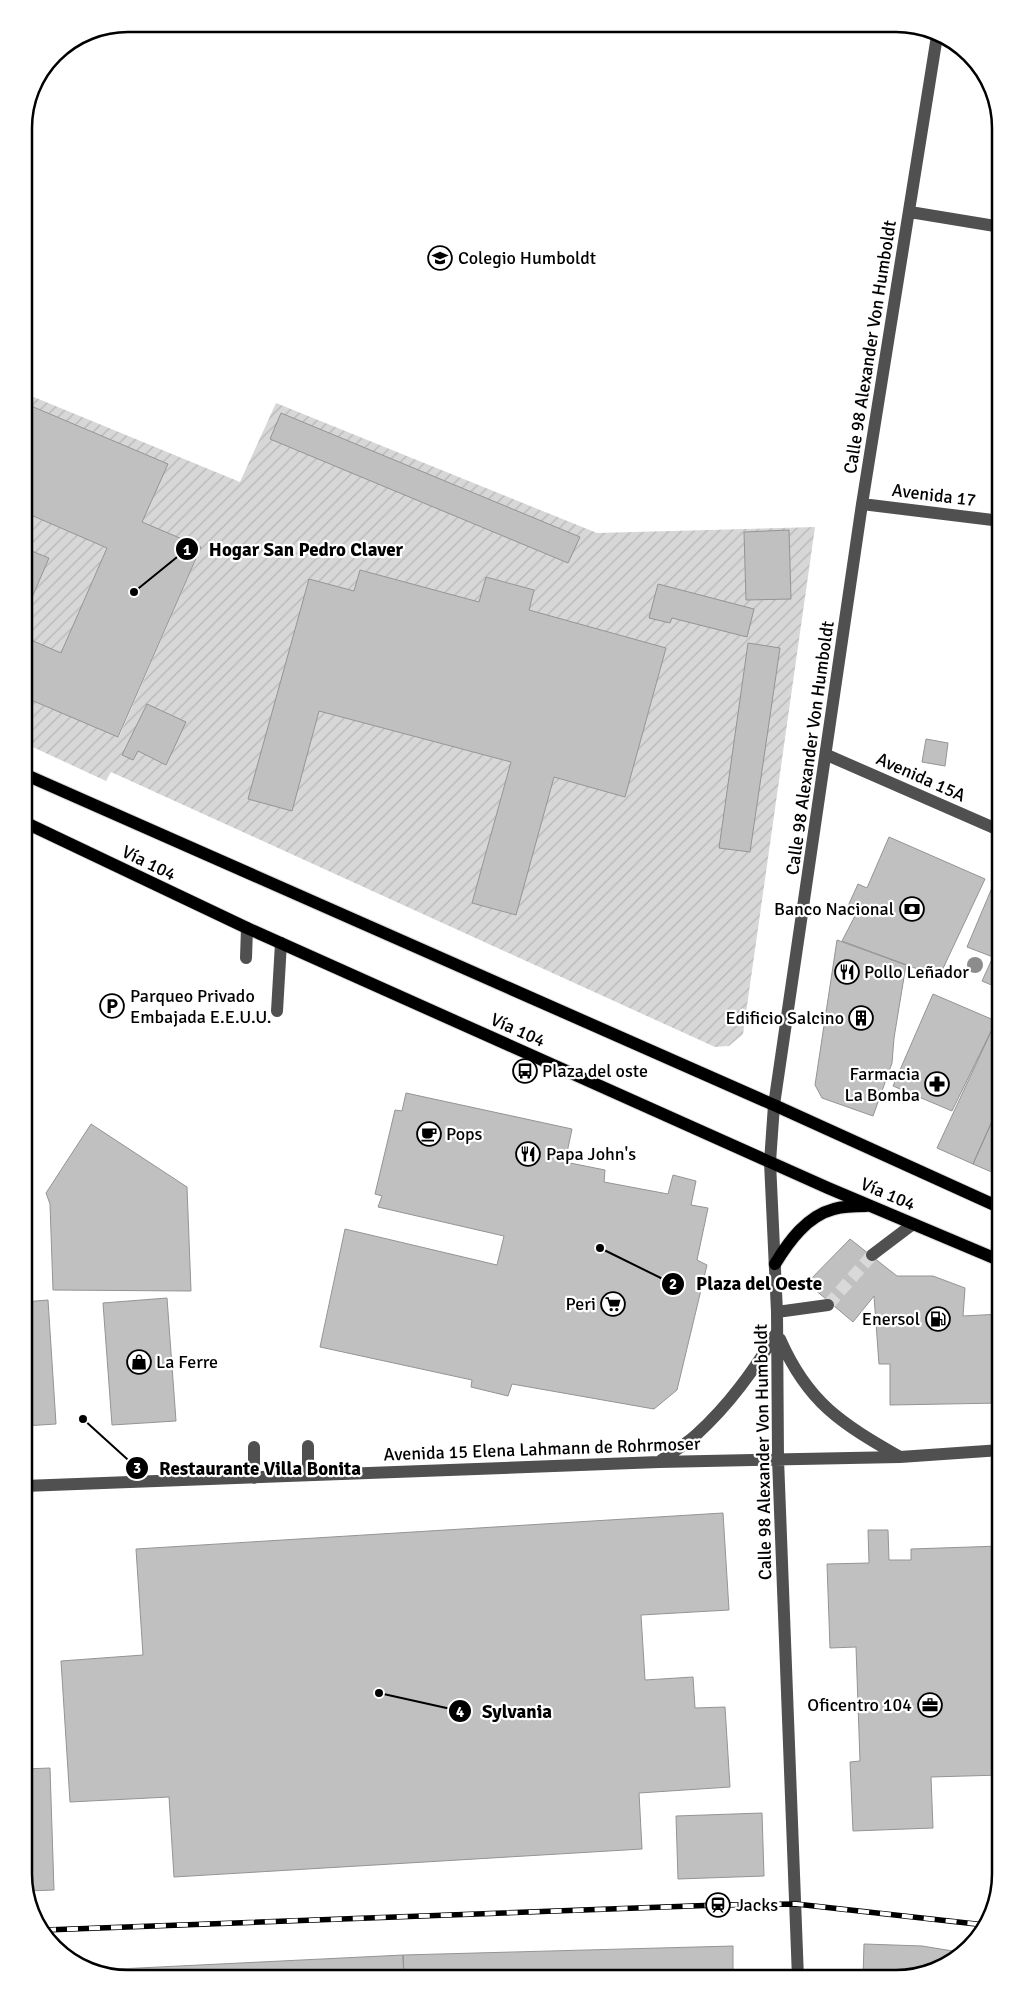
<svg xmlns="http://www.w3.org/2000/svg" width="1025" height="2002" font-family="Signika,sans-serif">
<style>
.garden{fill:url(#garden-furrows);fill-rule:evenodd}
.building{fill:#c0c0c0;stroke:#949494}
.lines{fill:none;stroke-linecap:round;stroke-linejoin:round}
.minor-tunnel{stroke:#d9d9d9;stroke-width:12;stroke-dasharray:12 6;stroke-linecap:butt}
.major-casing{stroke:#dbdbdb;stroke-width:14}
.minor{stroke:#505050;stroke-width:12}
.major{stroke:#000;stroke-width:12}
.rail-casing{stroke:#000;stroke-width:5.5}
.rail{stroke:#fff;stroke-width:4;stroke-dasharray:11;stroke-linecap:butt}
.tree{fill:#8c8c8c}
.labels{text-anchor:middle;stroke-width:4.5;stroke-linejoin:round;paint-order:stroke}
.poi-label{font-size:18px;fill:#000;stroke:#fff;text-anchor:start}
.street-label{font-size:18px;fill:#000;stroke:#fff}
.rim{fill:none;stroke:#000;stroke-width:2.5}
.leader{fill:none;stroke:#000;stroke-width:2}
.callout-dot{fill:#000;stroke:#fff;stroke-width:2}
.mark-label{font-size:15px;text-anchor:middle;font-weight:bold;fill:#fff}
.callout-label{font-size:19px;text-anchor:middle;font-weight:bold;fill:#000;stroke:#fff;stroke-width:4.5;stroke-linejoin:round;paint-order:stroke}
</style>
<defs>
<pattern id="garden-furrows" width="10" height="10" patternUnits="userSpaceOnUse" patternTransform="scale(1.25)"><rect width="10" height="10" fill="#d7d7d7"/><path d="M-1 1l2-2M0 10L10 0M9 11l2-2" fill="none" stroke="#b7b7b7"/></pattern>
</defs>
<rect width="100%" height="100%" fill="#fff"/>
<path class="garden" d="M24,393L240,482L276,403L597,533L815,527L743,1034L729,1046L715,1047L111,772L106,781L24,743V697L119,737L201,548L142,522L167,464L24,403ZM360,570L479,602L487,577L534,590L529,610L666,648L625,797L554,777L515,915L472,903L511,762L319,711L292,810L249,799L309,579L354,591Z
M24,512L107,548L61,653L24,637V616L49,558L24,548Z"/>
<path class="building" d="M24,403L168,464L142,522L201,547L118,737L24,697V637L61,653L107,548L24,512Z
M281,413L580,537L568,563L270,439Z
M789,530L791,599L746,600L744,532Z
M24,548L49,558L24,616Z
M360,570L479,602L486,577L534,590L529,610L666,648L625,797L554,777L516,915L472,903L511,762L319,711L292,811L248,799L309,579L354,591Z
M658,584L754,609L747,637L672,618L670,623L649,618Z
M748,643L780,648L750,852L719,848Z
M147,704L186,722L166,765L138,751L133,760L122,755Z
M926,739L948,743L945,766L922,762Z
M889,837L985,879L939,977L842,941L857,912L848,906L858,884L867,888Z
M994,883L1001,886V989L982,981L993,957L967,947Z
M837,940L906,965L894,1038L892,1063L873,1116L822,1098L815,1085Z
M933,994L996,1021L952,1111L893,1086Z
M996,1021L1001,1024V1101L973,1164L937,1148Z
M406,1093L572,1129L565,1162L605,1170L604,1182L668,1194L673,1175L696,1181L691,1205L708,1208L697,1260L707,1265L677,1390L654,1409L512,1384L508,1396L471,1387L472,1380L320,1347L345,1229L497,1265L504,1236L378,1207L382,1196L375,1194L395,1110L402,1111Z
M1001,1101V1176L973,1164Z
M91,1124L187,1187L191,1291L53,1290L50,1204L46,1193Z
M850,1239L897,1276H933L965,1288L963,1316L1001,1314V1403L890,1405V1364H879L874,1296L853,1322L807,1283Z
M167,1298L176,1421L112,1425L103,1303Z
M48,1300L56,1424L24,1426V1302Z
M723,1513L729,1610L641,1615L645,1680L693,1677L695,1708L725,1707L730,1787L639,1793L642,1849L174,1877L169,1797L70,1802L61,1661L143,1655L136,1549Z
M868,1530H888L889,1560H911V1549L1001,1546V1775L931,1777L933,1828L853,1831L850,1762L860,1761L856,1647L830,1648L827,1564L869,1563Z
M50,1768L54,1890L27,1891L24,1874V1769Z
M762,1813L764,1876L678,1879L676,1816Z
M864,1944L922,1946L959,1952L937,1970L896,1978H863Z
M733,1946V1978H404L403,1955Z
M403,1955L404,1978H122L98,1970Z"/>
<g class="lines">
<path class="minor-tunnel" d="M828,1305L872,1255"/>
<g class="major-casing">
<path id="major" d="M24,774L774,1105L1001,1208
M24,822L247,928L828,1188L1001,1261
M775,1264C789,1241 807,1216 834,1209C844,1206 856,1206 866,1206"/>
</g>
<path class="minor" d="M910,212L1001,227
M862,504L1001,521
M827,755L1001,831
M246,958L247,928
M277,1011L281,943
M872,1255L913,1224
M777,1312L828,1305
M780,1339C808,1403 841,1423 900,1457
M308,1446V1475
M254,1447V1478
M659,1462C671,1453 685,1445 696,1435C730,1404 754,1370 777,1332
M24,1486L659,1462L900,1457L1001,1450
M798,1978L778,1459L777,1312L770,1162L774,1105L862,504L937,36"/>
<use href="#major" class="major"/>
<g class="rail-casing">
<path id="rail" d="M45,1930L718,1905L796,1904L985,1925"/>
</g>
<use href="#rail" class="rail"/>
</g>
<circle class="tree" cx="975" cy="965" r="8"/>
<defs>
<g id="school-ring" transform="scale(1.25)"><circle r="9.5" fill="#fff" stroke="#000" stroke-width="1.5"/><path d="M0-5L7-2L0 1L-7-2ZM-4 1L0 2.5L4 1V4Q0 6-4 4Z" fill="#000"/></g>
<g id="bank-ring" transform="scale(1.25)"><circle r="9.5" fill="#fff" stroke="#000" stroke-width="1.5"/><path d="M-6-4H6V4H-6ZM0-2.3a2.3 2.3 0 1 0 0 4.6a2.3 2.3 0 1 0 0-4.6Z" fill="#000"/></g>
<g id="restaurant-ring" transform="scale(1.25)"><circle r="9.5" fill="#fff" stroke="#000" stroke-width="1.5"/><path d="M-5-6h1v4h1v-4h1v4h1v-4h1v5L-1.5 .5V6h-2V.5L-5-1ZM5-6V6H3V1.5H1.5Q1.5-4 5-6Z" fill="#000"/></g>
<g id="parking-ring" transform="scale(1.25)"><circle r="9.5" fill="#fff" stroke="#000" stroke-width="1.5"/><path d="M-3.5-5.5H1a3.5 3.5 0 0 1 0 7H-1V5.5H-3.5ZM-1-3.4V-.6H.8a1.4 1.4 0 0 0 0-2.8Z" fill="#000"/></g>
<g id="building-ring" transform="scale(1.25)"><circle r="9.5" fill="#fff" stroke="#000" stroke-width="1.5"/><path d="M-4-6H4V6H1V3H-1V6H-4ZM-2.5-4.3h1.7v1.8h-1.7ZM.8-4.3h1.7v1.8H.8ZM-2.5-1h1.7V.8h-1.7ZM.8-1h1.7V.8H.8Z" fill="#000"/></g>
<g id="bus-ring" transform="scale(1.25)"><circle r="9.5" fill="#fff" stroke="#000" stroke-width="1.5"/><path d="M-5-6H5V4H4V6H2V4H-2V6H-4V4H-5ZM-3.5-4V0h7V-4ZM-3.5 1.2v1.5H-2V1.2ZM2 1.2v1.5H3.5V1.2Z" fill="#000"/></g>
<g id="pharmacy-ring" transform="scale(1.25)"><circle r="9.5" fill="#fff" stroke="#000" stroke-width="1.5"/><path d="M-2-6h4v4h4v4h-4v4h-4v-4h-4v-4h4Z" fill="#000"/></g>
<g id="cafe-ring" transform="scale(1.25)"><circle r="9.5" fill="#fff" stroke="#000" stroke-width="1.5"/><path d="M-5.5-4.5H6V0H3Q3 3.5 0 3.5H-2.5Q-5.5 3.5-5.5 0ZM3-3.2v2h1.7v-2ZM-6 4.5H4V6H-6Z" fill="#000"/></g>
<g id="supermarket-ring" transform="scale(1.25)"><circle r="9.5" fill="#fff" stroke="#000" stroke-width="1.5"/><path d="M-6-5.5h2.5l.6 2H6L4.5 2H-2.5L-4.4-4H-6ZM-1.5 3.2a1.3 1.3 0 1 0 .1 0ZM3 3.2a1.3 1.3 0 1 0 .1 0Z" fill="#000"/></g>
<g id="fuel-ring" transform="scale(1.25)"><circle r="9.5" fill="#fff" stroke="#000" stroke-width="1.5"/><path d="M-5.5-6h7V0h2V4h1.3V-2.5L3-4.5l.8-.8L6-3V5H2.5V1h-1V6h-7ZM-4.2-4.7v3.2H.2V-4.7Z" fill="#000"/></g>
<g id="shop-ring" transform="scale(1.25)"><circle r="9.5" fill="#fff" stroke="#000" stroke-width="1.5"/><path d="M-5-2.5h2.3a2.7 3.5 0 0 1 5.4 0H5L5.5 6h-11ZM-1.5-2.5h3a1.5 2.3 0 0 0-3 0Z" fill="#000"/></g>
<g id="office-ring" transform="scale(1.25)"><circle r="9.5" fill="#fff" stroke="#000" stroke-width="1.5"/><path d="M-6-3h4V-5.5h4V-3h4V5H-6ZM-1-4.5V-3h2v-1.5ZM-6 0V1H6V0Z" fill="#000"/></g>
<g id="station-ring" transform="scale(1.25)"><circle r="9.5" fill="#fff" stroke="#000" stroke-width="1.5"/><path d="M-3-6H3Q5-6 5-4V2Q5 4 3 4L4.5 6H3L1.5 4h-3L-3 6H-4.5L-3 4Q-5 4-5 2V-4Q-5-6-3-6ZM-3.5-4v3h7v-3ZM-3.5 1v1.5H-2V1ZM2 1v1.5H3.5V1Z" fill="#000"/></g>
</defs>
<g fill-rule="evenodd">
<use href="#school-ring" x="440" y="258"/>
<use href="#bank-ring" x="912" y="909"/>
<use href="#restaurant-ring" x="847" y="972"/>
<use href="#parking-ring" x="112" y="1006"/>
<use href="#building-ring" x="861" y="1018"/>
<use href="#bus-ring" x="525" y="1071"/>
<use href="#pharmacy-ring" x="937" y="1084"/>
<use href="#cafe-ring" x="429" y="1134"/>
<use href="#restaurant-ring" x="528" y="1154"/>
<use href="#supermarket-ring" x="613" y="1304"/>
<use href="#fuel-ring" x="938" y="1319"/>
<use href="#shop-ring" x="139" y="1362"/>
<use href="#office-ring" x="930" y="1705"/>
<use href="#station-ring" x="718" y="1905"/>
</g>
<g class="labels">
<g class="poi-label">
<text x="458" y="264">Colegio Humboldt</text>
<text x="894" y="915" text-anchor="end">Banco Nacional</text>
<text x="864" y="978">Pollo Leñador</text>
<text x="130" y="1002">Parqueo Privado<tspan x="130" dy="21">Embajada E.E.U.U.</tspan></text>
<text x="844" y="1024" text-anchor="end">Edificio Salcino</text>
<text x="542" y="1077">Plaza del oste</text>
<text x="920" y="1080" text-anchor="end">Farmacia<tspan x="920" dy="21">La Bomba</tspan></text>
<text x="446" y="1140">Pops</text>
<text x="546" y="1160">Papa John's</text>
<text x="596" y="1310" text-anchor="end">Peri</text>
<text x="920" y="1325" text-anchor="end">Enersol</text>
<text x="156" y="1368">La Ferre</text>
<text x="912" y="1711" text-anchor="end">Oficentro 104</text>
<text x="736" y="1911">Jacks</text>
</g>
<g class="street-label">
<text transform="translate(870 347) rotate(-81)" y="6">Calle 98 Alexander Von Humboldt</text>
<text transform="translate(934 495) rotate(7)" y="6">Avenida 17</text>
<text transform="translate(810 748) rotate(-82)" y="6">Calle 98 Alexander Von Humboldt</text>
<text transform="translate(921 777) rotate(24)" y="6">Avenida 15A</text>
<text transform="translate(149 863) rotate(26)" y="6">Vía 104</text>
<text transform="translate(518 1030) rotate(24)" y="6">Vía 104</text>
<text transform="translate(888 1194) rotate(23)" y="6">Vía 104</text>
<text transform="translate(542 1449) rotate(-2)" y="6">Avenida 15 Elena Lahmann de Rohrmoser</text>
<text transform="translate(763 1452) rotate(-91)" y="6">Calle 98 Alexander Von Humboldt</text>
</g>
</g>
<path d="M0 0H1025V2002H0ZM128 32H896A96 96 0 0 1 992 128V1874A96 96 0 0 1 896 1970H128A96 96 0 0 1 32 1874V128A96 96 0 0 1 128 32Z" fill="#fff" fill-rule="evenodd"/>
<path class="rim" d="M128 32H896A96 96 0 0 1 992 128V1874A96 96 0 0 1 896 1970H128A96 96 0 0 1 32 1874V128A96 96 0 0 1 128 32Z"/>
<path class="leader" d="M134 592L187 549M600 1248L673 1284M83 1419L137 1468M379 1693L460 1711"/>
<g class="callout-dot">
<circle cx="134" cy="592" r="5"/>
<circle cx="600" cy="1248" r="5"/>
<circle cx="83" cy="1419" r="5"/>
<circle cx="379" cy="1693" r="5"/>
<circle cx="187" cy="549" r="12"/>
<circle cx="673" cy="1284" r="12"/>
<circle cx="137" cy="1468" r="12"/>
<circle cx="460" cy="1711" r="12"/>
</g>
<g class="mark-label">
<text x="187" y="555">1</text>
<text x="673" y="1289">2</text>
<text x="137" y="1473">3</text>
<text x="460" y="1717">4</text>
</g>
<g class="callout-label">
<text x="306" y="556">Hogar San Pedro Claver</text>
<text x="759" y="1290">Plaza del Oeste</text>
<text x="260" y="1475">Restaurante Villa Bonita</text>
<text x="517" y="1718">Sylvania</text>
</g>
</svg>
